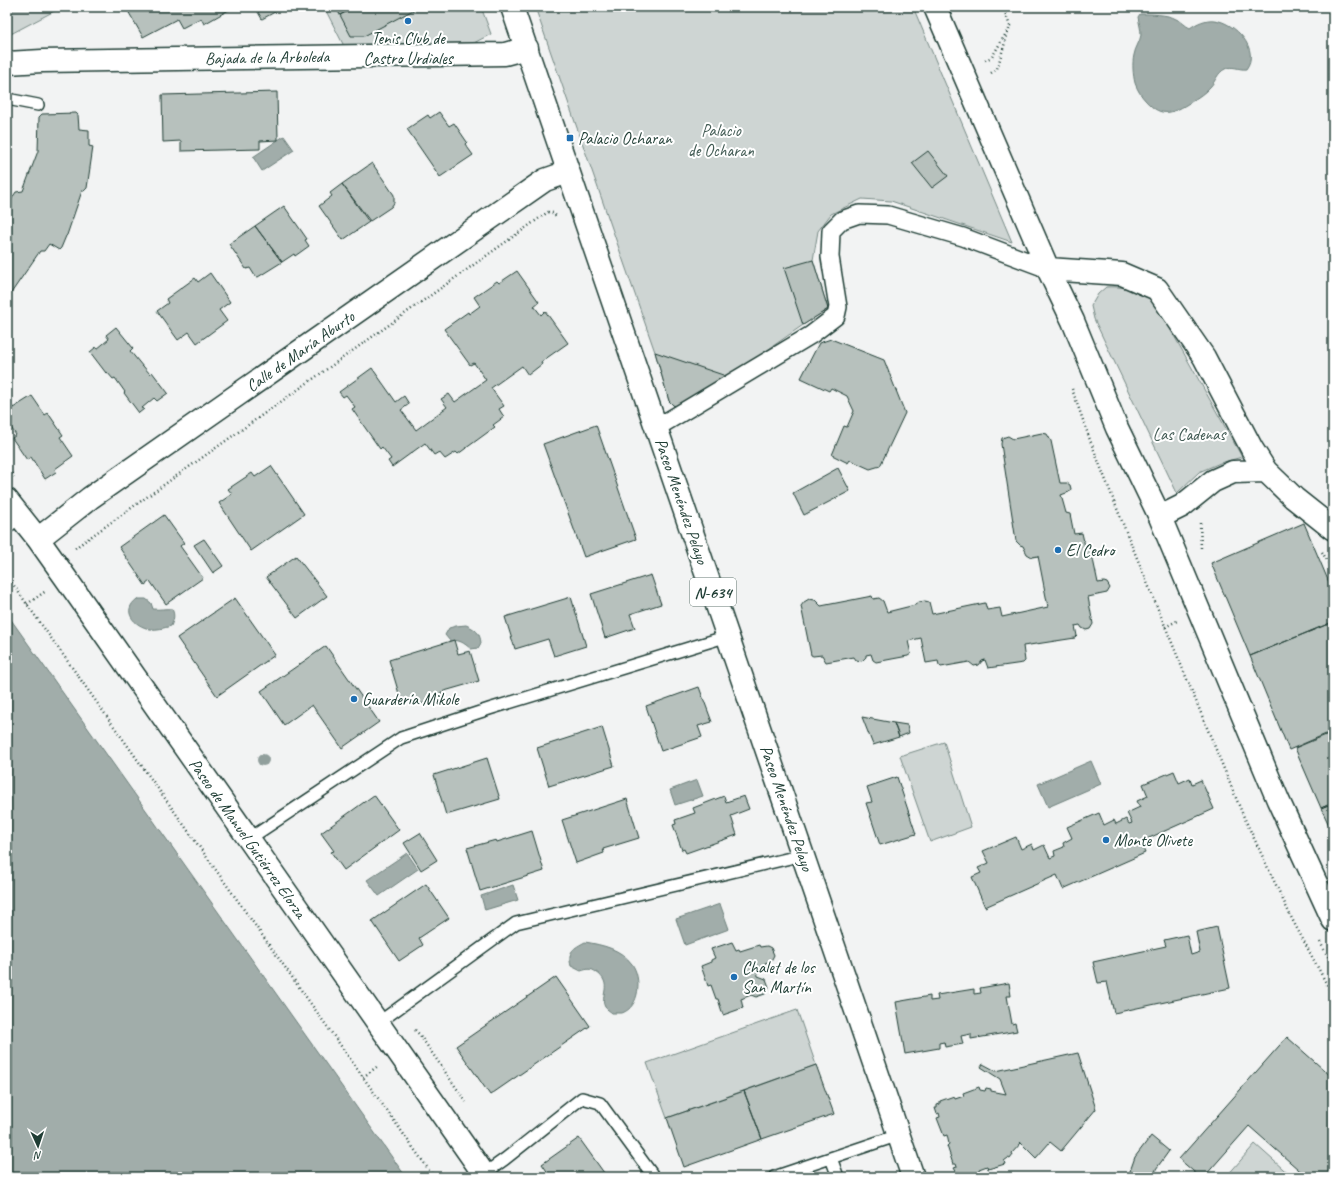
<svg xmlns="http://www.w3.org/2000/svg" width="1340" height="1184" font-family="Caveat,sans-serif">
<style>
.green{fill:#ced5d3;stroke:#768984}
.water{fill:#a1adaa;stroke:#6d807b}
.building{fill:#b7c1bd;stroke:#1f3d34}
.lines{fill:none;stroke-linecap:round;stroke-linejoin:round}
.service-casing{stroke:#1f3d34;stroke-width:14}
.pedestrian-casing{stroke:#1f3d34;stroke-width:20}
.minor-casing{stroke:#1f3d34;stroke-width:25}
.trunk-casing{stroke:#1f3d34;stroke-width:25}
.path{stroke:#1f3d34;stroke-width:2.5;stroke-dasharray:1 3;stroke-linecap:butt}
.service{stroke:#fff;stroke-width:11}
.pedestrian{stroke:#fff;stroke-width:17}
.minor{stroke:#fff;stroke-width:22}
.trunk{stroke:#fff;stroke-width:22}
.tree{fill:#919f9c}
.poi-dot{fill:#1f6fb2;stroke:#fff;stroke-width:1.5}
.labels{text-anchor:middle;stroke-width:4;stroke-linejoin:round;paint-order:stroke}
.shield{fill:#fff;stroke:#627771;stroke-width:1}
.shield-label{font-size:16px;font-weight:bold;fill:#1f3d34}
.poi-label{font-size:17px;fill:#1f3d34;stroke:#fff;text-anchor:start}
.street-label{font-size:17px;fill:#1f3d34;stroke:#fff}
.park-label{font-size:17px;fill:#425b54;stroke:#fff}
</style>
<rect width="100%" height="100%" fill="#f2f3f3"/>
<filter id="ink" filterUnits="userSpaceOnUse"><feTurbulence type="fractalNoise" baseFrequency=".025" numOctaves="2"/><feDisplacementMap in="SourceGraphic" scale="8" xChannelSelector="R" yChannelSelector="G"/><feConvolveMatrix kernelMatrix="1 2 1 2 8 2 1 2 1" color-interpolation-filters="sRGB"/></filter>
<g filter="url(#ink)">
<path class="green" d="M7,7H62L7,36Z
M324,7H481L491,34L470,45L344,46Z
M535,7H913L1012,242L891,201L862,199L831,214L818,231L813,260L828,309L803,325L729,377L679,408L673,405L669,401L655,352Z
M1106,287C1128,286 1146,290 1159,309L1242,457L1220,463L1199,472L1177,493L1094,319L1091,306L1098,294Z
M944,742L971,827L930,842L900,756Z
M797,1010L816,1065L667,1118L647,1063Z
M1255,1144L1292,1177H1226Z"/>
<path class="water" d="M1140,14C1150,14 1168,14 1176,19C1182,21 1185,26 1190,28C1197,23 1206,19 1214,20C1235,22 1261,50 1246,69C1239,70 1232,65 1225,69C1217,73 1216,81 1210,87C1205,93 1198,97 1191,102C1173,113 1162,119 1146,101C1141,96 1137,89 1135,83C1133,75 1132,63 1134,55C1135,48 1140,42 1141,35C1141,29 1139,23 1138,17Z
M284,136L294,150L262,171L253,157Z
M137,599H146L151,603L153,609C160,610 165,608 172,609C175,615 174,619 171,626C164,628 157,630 150,629C134,626 121,611 137,599Z
M7,614L406,1177H7Z
M466,625C475,629 480,632 481,643L478,648L471,649C464,643 459,639 450,641L445,635L449,628L456,626Z
M1091,761L1101,784L1048,807L1038,784Z
M697,780L703,796L675,805L670,790Z
M407,853L418,869L379,896L367,880Z
M513,885L518,900L485,910L481,896Z
M720,904L729,929L685,945L676,919Z
M585,942C603,945 621,949 632,964C642,978 640,1007 622,1013C619,1013 615,1013 612,1013C610,1011 606,1009 605,1007C599,996 614,984 596,972C591,968 587,969 581,971L571,966C567,951 574,948 585,942Z"/>
<path class="building" d="M135,7H234L204,24L201,18L182,28L177,19L143,37L128,11Z
M255,7H284L262,19Z
M336,7H355L340,15Z
M355,7H419L364,36H351L340,15Z
M277,92L278,140L260,141V149L181,151V141L163,142L162,95Z
M439,112L449,126L454,123L467,142L465,144L473,155L440,177L407,129L428,115L430,118Z
M76,113L78,115L79,129L89,130V146L93,147L87,188L84,191H82L67,235L66,236L61,248L59,250L49,244L44,251H40L7,299V206L16,192L23,191L38,151L39,117L42,114Z
M928,151L948,176L932,188L912,163Z
M372,163L394,195V203L391,207L370,221L342,184Z
M342,184L369,222L343,240L319,206L332,196L330,193Z
M284,206L307,239L305,240L309,246L295,256L294,254L282,262L255,226Z
M255,226L282,262L258,277L255,276L250,268L246,269L229,244Z
M813,260L828,309L803,325L784,268Z
M517,271L539,302L534,306L541,315L545,311L568,343L541,362L542,364L528,375L522,366L491,388L504,406L499,409L504,417L493,425L495,427L458,454L456,452L445,459L439,452L434,455L425,443L392,467L388,461L391,459L382,447L380,449L352,409L355,407L346,395L343,397L339,392L372,368L396,402L404,396L409,404L401,410L416,430L447,407L441,399L449,394L455,402L486,380L474,363L470,365L444,329L468,312L469,314L480,306L474,297L497,281L499,283Z
M210,273L230,302L219,310L227,321L197,343L189,332L178,340L157,311L168,303L166,299L195,278L198,282Z
M116,327L133,348L130,351L143,367V366L150,374L152,372L168,393L157,401L154,398L142,408L144,409L139,413L124,393L125,392L115,378L113,379L107,372L106,373L90,352L96,347L97,349L109,339L106,335Z
M831,339L884,360L905,413L880,466L870,469L850,460L848,463L832,455L844,426L847,427L854,411L847,396L831,388L829,391L801,378L819,343Z
M655,352L729,377L679,408L673,405L669,401Z
M32,396L45,415L48,413L63,435L60,437L73,456L55,469L56,472L45,479L31,457L27,460L12,438L16,435L7,422V409L12,406L13,408Z
M596,425L636,539L584,557L543,444Z
M1042,433L1047,434L1051,441L1060,483H1067L1070,485L1071,489L1069,492L1061,495L1066,513L1070,514L1074,534L1082,533L1085,546L1090,545L1098,583L1104,582L1107,583L1110,588L1107,593L1088,597L1093,624L1090,629L1086,630L1082,628L1080,625L1075,626L1077,636L1075,638L1023,646L1025,661L1023,663L988,668L985,660L982,661L979,665L974,666L969,662L941,667L939,665L938,661L926,663L921,638L908,641L911,654L908,656L876,662L873,660L871,654L866,655V657L862,661L856,660L854,657L826,662L822,655L813,656L811,655L801,606L804,602L809,599L815,600L821,606L872,596L873,599L879,598L883,601L887,612L915,605L919,602L925,601L929,602L932,614L985,603L987,610L1000,608L1002,617L1048,607L1038,556L1032,557L1027,554L1023,546L1020,545L1016,541L1001,444L1002,438L1008,436L1013,439Z
M271,466L304,514L251,551L219,503L232,494L228,489L252,473L255,477Z
M838,468L850,491L804,515L793,493Z
M164,515L184,543L180,546L203,578L166,604L150,581L145,585L119,547Z
M1304,523L1333,592V622L1250,656L1211,563Z
M204,539L223,566L213,573L194,545Z
M296,556L327,596L297,618L266,577Z
M651,575L661,604L630,614L635,628L605,638L591,594Z
M571,597L586,646L554,656L548,639L515,649L505,617Z
M235,598L275,655L217,696L177,638Z
M1333,622V731L1289,750L1250,656Z
M454,640L458,654L470,651L479,681L441,692L443,697L418,705L416,700L402,704L389,660Z
M326,646L379,722L342,748L312,705L284,725L261,691Z
M699,687L712,722L698,726L702,737L661,751L646,706Z
M862,717L894,723L899,737L873,745Z
M894,723L907,725L909,733L899,737Z
M602,727L614,766L549,786L537,748Z
M1333,732V803L1321,808L1295,748Z
M487,758L500,799L446,815L434,775Z
M1174,771L1179,783L1190,778L1192,784L1201,780L1214,809L1140,842L1145,853L1063,889L1057,875L985,907L972,877L981,873L978,868L989,863L983,851L1016,837L1021,849L1032,844L1034,850L1044,845L1050,858L1055,856L1054,851L1064,847L1063,843L1072,838L1067,827L1099,813L1104,825L1114,820L1116,824L1126,819L1129,824L1132,823L1127,813L1140,807L1137,801L1148,796L1143,784Z
M897,777L916,834L880,845L866,803L872,802L867,787Z
M374,795L399,830L344,870L331,852L334,851L321,833Z
M724,796L726,802L744,796L749,809L731,816L737,835L686,853L684,849L682,850L673,825L676,824L675,820L695,813L693,808Z
M627,799L639,838L603,849L604,853L576,863L562,820Z
M1333,803V834L1321,808Z
M532,831L544,871L480,891L467,848L496,840L497,842Z
M420,833L437,860L421,870L404,843Z
M426,884L449,918L419,938L423,945L399,961L372,921Z
M1217,927L1230,988L1114,1013L1107,982L1098,983L1093,962L1166,946L1164,940L1187,935L1191,955L1200,952L1196,932Z
M732,942L736,950L739,949L740,951L759,945L760,947L767,946L771,948L774,955L771,961L765,963L766,966L757,969L758,976L766,979L769,987L765,994L756,997L751,995L741,999L743,1008L723,1015L718,999H716L711,985L708,986L701,966L711,962V960L715,958L711,949Z
M556,977L590,1026L490,1095L456,1046Z
M1009,983L1011,996H1007L1012,1024L1015,1023L1017,1031L971,1039V1034L961,1036L963,1044L945,1047L944,1042L939,1043V1048L905,1054L896,1002L930,996V1001L938,1000L937,995L974,989V994L981,993L980,988Z
M1287,1037L1333,1078V1177H1307L1249,1126L1204,1177H1200L1179,1159Z
M1078,1053L1096,1109L1061,1151L1050,1142L1036,1158L1020,1142L1021,1143L1012,1153L1013,1155L1010,1159L1008,1158L1004,1161L1005,1164L988,1169L987,1166L979,1169V1172L965,1177L963,1174L960,1175L959,1172L957,1173L954,1168L957,1167L956,1164H953L947,1146L949,1144L947,1135L944,1136L937,1118L940,1117L939,1113L937,1114L935,1108H937V1105L940,1104V1101L954,1096L955,1099L964,1096L963,1093L979,1087L980,1090L985,1091L986,1088L991,1089V1091L1006,1094L1000,1079L981,1067L983,1064L996,1071Z
M816,1065L834,1114L762,1139L744,1091Z
M744,1091L762,1139L684,1167L667,1118Z
M1151,1136L1169,1151L1156,1169L1155,1177H1129V1174L1135,1157Z
M579,1138L607,1177H551L542,1164Z"/>
<g class="lines">
<g class="service-casing">
<path id="service" d="M7,99L38,105
M249,839L401,738L489,709L728,636
M378,1023L516,923L803,855
M831,1158L838,1177
M484,1174L505,1159L582,1098L600,1103L654,1177
M774,1177L899,1135"/>
</g>
<g class="pedestrian-casing">
<path id="pedestrian" d="M656,428L811,335L836,316L838,307L830,257L831,231L842,220L859,214L888,215L963,237L1048,269
M7,524L17,513"/>
</g>
<g class="minor-casing">
<path id="minor" d="M935,7L1048,269L1073,321L1117,428L1160,517L1278,800L1333,920
M7,63L42,61L505,54L527,48
M1048,269L1122,274L1157,289L1204,357L1252,449L1266,471L1294,498L1333,529
M7,500L38,539L65,577L486,1177
M1160,517L1182,506L1213,481L1233,472L1266,471
M38,539L90,498L545,180L568,172"/>
</g>
<g class="trunk-casing">
<path id="trunk" d="M512,7L913,1177"/>
</g>
<path class="path" d="M985,60L992,57L1008,30
M991,73L997,69L1010,26L1003,7
M1072,389L1090,440L1125,529L1243,815L1292,919L1333,996
M7,467L14,477
M1200,523L1201,548
M75,548L548,212L553,213L557,217
M1322,552L1333,570
M7,576L434,1177
M27,604L46,591
M1165,627L1177,621
M1320,942L1333,966
M415,1030L419,1034L466,1102
M363,1077L378,1066"/>
<use href="#service" class="service"/>
<use href="#pedestrian" class="pedestrian"/>
<use href="#minor" class="minor"/>
<use href="#trunk" class="trunk"/>
</g>
<circle class="tree" cx="263" cy="760" r="6"/>
</g>
<g class="poi-dot">
<circle cx="408" cy="21" r="4"/>
<rect x="566" y="134" width="8" height="8" rx="2"/>
<circle cx="1058" cy="550" r="4"/>
<circle cx="354" cy="699" r="4"/>
<circle cx="1106" cy="840" r="4"/>
<circle cx="734" cy="977" r="4"/>
</g>
<g class="labels">
<rect class="shield" x="690" y="578" width="46" height="28" rx="3"/>
<g class="shield-label">
<text x="713" y="598">N-634</text>
</g>
<g class="poi-label">
<text x="408" y="44" text-anchor="middle">Tenis Club de<tspan x="408" dy="20">Castro Urdiales</tspan></text>
<text x="578" y="144">Palacio Ocharan</text>
<text x="1066" y="556">El Cedro</text>
<text x="362" y="705">Guardería Mikole</text>
<text x="1114" y="846">Monte Olivete</text>
<text x="742" y="973">Chalet de los<tspan x="742" dy="20">San Martín</tspan></text>
</g>
<g class="street-label">
<text transform="translate(267 57) rotate(-1)" y="6">Bajada de la Arboleda</text>
<text transform="translate(300 351) rotate(-35)" y="6">Calle de María Aburto</text>
<text transform="translate(682 501) rotate(71)" y="6">Paseo Menéndez Pelayo</text>
<text transform="translate(787 808) rotate(71)" y="6">Paseo Menéndez Pelayo</text>
<text transform="translate(248 838) rotate(55)" y="6">Paseo de Manuel Gutiérrez Elorza</text>
</g>
<g class="park-label">
<text x="721" y="136">Palacio<tspan x="721" dy="20">de Ocharan</tspan></text>
<text x="1189" y="440">Las Cadenas</text>
</g>
</g>
<rect width="1340" height="1184" fill="none" stroke="#fff" stroke-width="24"/>
<rect x="12" y="12" width="1316" height="1160" fill="none" stroke="#1f3d34" stroke-width="1.5" filter="url(#ink)"/>
<g transform="translate(38 1146) rotate(177)" stroke="#ffffff" stroke-width="3" paint-order="stroke">
<path d="M0-3L7 15L0 10L-7 15Z" fill="#1f3d34"/>
<text y="-6" font-size="11" font-weight="bold" text-anchor="middle" fill="#1f3d34">N</text>
</g>
</svg>
